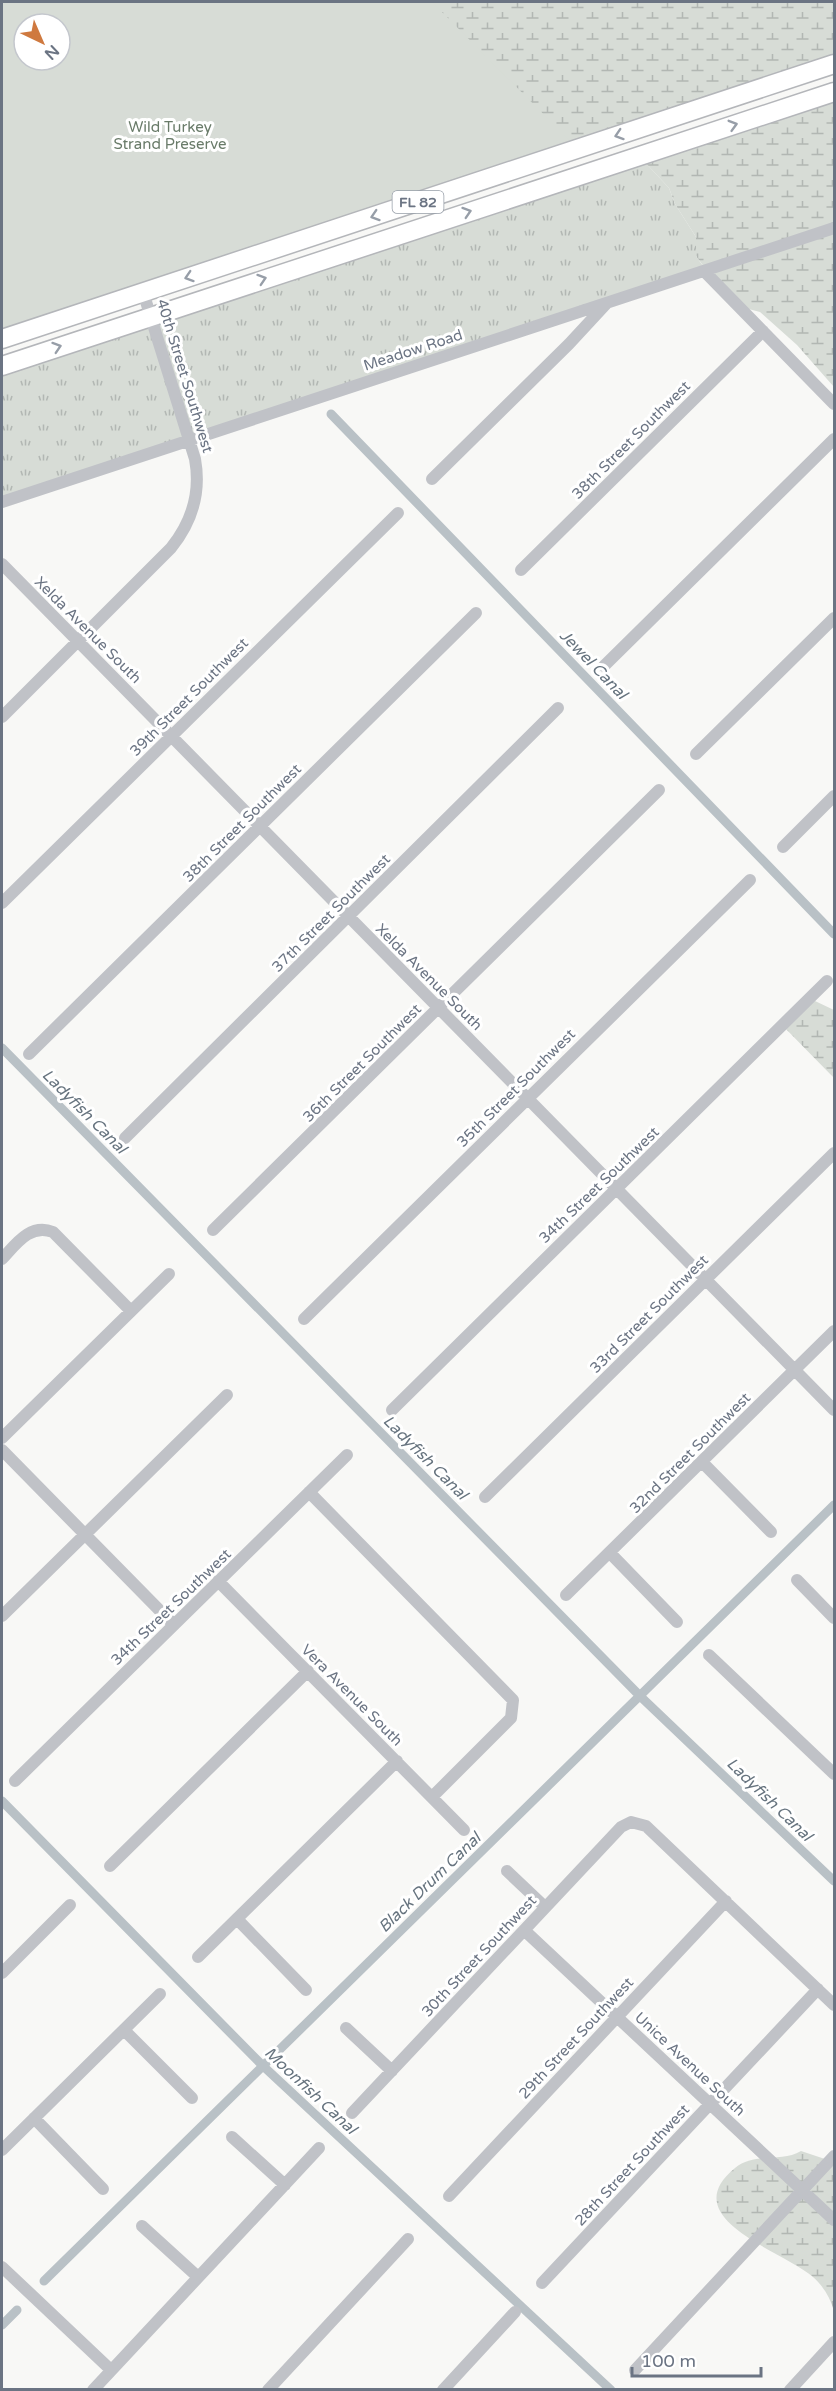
<svg xmlns="http://www.w3.org/2000/svg" width="836" height="2391" font-family="'Varela Round',sans-serif">
<style>
.grass{fill:url(#grass-tufts)}
.wetland{fill:url(#wetland-marsh)}
.park{fill:#d7dcd6;fill-rule:evenodd}
.lines{fill:none;stroke-linecap:round;stroke-linejoin:round}
.canal{stroke:#b9c1c6;stroke-width:9}
.highway-casing{stroke:#b4b6ba;stroke-width:21}
.minor{stroke:#c0c2c7;stroke-width:12}
.highway{stroke:#fff;stroke-width:18}
.oneway{stroke:#979ea8}
.labels{text-anchor:middle;stroke-width:6;stroke-linejoin:round;paint-order:stroke}
.shield{fill:#fff;stroke:#979ea8;stroke-width:1.5}
.shield-label{font-size:14px;font-weight:bold;fill:#6b7483}
.park-label{font-size:15px;fill:#697b69;stroke:#fff}
.street-label{font-size:15px;fill:#6b7483;stroke:#fff}
.water-label{font-size:16px;font-style:italic;fill:#67747f;stroke:#fff}
</style>
<defs>
<pattern id="grass-tufts" width="24" height="20" patternUnits="userSpaceOnUse" patternTransform="scale(1.5)"><rect width="24" height="20" fill="#d7dcd6"/><path d="M3 7l-1-3M5 7V3M7 7l1-3M15 17l-1-3M17 17v-4M19 17l1-3" fill="none" stroke="#b2b7b3"/></pattern>
<pattern id="wetland-marsh" width="20" height="14" patternUnits="userSpaceOnUse" patternTransform="scale(1.5)"><rect width="20" height="14" fill="#d7dcd6"/><path d="M1 5h8M5 5V1M11 12h8M15 12V8" fill="none" stroke="#b2b7b3"/></pattern>
</defs>
<rect width="100%" height="100%" fill="#f8f8f6"/>
<path class="grass" d="M642,159L669,188L675,204L696,237V256L703,266L2,505V371Z"/>
<path class="wetland" d="M307,2H834V58L565,147Z
M834,98V387L797,345L760,312L741,307L707,271L696,256V237L675,204L669,188L642,159Z
M815,1001L834,1010V1078L781,1024L791,1012Z
M801,2151L834,2162V2311C830,2297 823,2286 813,2277C784,2251 673,2219 735,2168C754,2152 781,2163 801,2151Z"/>
<path class="park" d="M2,2H432L572,143L2,330ZM24,24H60V60H24Z"/>
<g class="lines">
<path class="canal" d="M331,414L834,934
M2,1048L641,1697L834,1881
M2,1801L262,2065L611,2390
M44,2281L834,1505
M2,2325L17,2310"/>
<g class="highway-casing">
<path id="highway" d="M2,339L834,64
M2,366L834,92"/>
</g>
<path class="minor" d="M704,271L834,404
M432,479L569,344L606,304
M2,502L834,228
M2,564L834,1410
M521,570L763,331
M604,666L834,439
M2,717L171,548C192,522 201,492 195,459L143,292
M696,754L834,618
M783,847L834,796
M2,903L398,513
M29,1054L476,613
M125,1138L558,708
M213,1230L659,790
M2,1259C16,1244 30,1223 53,1232L131,1311
M304,1319L750,880
M392,1410L827,981
M2,1438L169,1274
M2,1450L174,1625
M702,1462L771,1532
M309,1492L513,1700L511,1718L432,1797
M485,1497L834,1153
M610,1553L677,1622
M797,1580L834,1618
M218,1581L464,1830
M566,1595L834,1331
M2,1616L227,1395
M709,1655L834,1774
M15,1781L347,1455
M110,1866L308,1671
M507,1871L545,1907
M237,1919L306,1990
M524,1930L834,2220
M198,1957L397,1761
M2,1973L70,1905
M346,2028L392,2071
M124,2030L192,2098
M352,2113L621,1827L631,1822L646,1826L834,2005
M34,2118L103,2189
M232,2137L285,2185
M2,2150L160,1994
M449,2196L726,1901
M142,2226L198,2277
M2,2267L111,2370
M542,2283L818,1989
M635,2370L834,2156
M93,2390L319,2148
M268,2390L408,2239
M443,2390L515,2312
M790,2390L834,2342"/>
<use href="#highway" class="highway"/>
</g>
<defs><path id="oneway-chevron" d="M-2-3.5L2.5 0L-2 3.5" fill="none" stroke-width="1.6" stroke-linecap="round" stroke-linejoin="round" transform="scale(1.5)"/></defs>
<g class="oneway">
<use href="#oneway-chevron" transform="translate(733 125) rotate(-16)"/>
<use href="#oneway-chevron" transform="translate(619 135) rotate(162)"/>
<use href="#oneway-chevron" transform="translate(467 212) rotate(-18)"/>
<use href="#oneway-chevron" transform="translate(375 216) rotate(162)"/>
<use href="#oneway-chevron" transform="translate(189 277) rotate(162)"/>
<use href="#oneway-chevron" transform="translate(262 279) rotate(-18)"/>
<use href="#oneway-chevron" transform="translate(57 347) rotate(-18)"/>
</g>
<g class="labels">
<rect class="shield" x="392.5" y="191" width="51" height="22" rx="4.5"/>
<g class="shield-label">
<text x="418" y="207">FL 82</text>
</g>
<g class="park-label">
<text x="170" y="132">Wild Turkey<tspan x="170" dy="17">Strand Preserve</tspan></text>
</g>
<g class="street-label">
<text transform="translate(413 350) rotate(-18)" y="5">Meadow Road</text>
<text transform="translate(185 376) rotate(73)" y="5">40th Street Southwest</text>
<text transform="translate(631 440) rotate(-45)" y="5">38th Street Southwest</text>
<text transform="translate(88 630) rotate(45)" y="5">Xelda Avenue South</text>
<text transform="translate(189 697) rotate(-45)" y="5">39th Street Southwest</text>
<text transform="translate(242 823) rotate(-45)" y="5">38th Street Southwest</text>
<text transform="translate(331 913) rotate(-45)" y="5">37th Street Southwest</text>
<text transform="translate(429 977) rotate(45)" y="5">Xelda Avenue South</text>
<text transform="translate(362 1063) rotate(-45)" y="5">36th Street Southwest</text>
<text transform="translate(516 1088) rotate(-45)" y="5">35th Street Southwest</text>
<text transform="translate(599 1185) rotate(-44)" y="5">34th Street Southwest</text>
<text transform="translate(649 1314) rotate(-45)" y="5">33rd Street Southwest</text>
<text transform="translate(690 1453) rotate(-45)" y="5">32nd Street Southwest</text>
<text transform="translate(171 1607) rotate(-44)" y="5">34th Street Southwest</text>
<text transform="translate(352 1695) rotate(45)" y="5">Vera Avenue South</text>
<text transform="translate(479 1956) rotate(-47)" y="5">30th Street Southwest</text>
<text transform="translate(576 2038) rotate(-47)" y="5">29th Street Southwest</text>
<text transform="translate(690 2064) rotate(43)" y="5">Unice Avenue South</text>
<text transform="translate(632 2165) rotate(-47)" y="5">28th Street Southwest</text>
</g>
<g class="water-label">
<text transform="translate(594 664) rotate(46)" y="6">Jewel Canal</text>
<text transform="translate(85 1111) rotate(45)" y="6">Ladyfish Canal</text>
<text transform="translate(426 1457) rotate(45)" y="6">Ladyfish Canal</text>
<text transform="translate(770 1799) rotate(44)" y="6">Ladyfish Canal</text>
<text transform="translate(429 1882) rotate(-44)" y="6">Black Drum Canal</text>
<text transform="translate(311 2090) rotate(43)" y="6">Moonfish Canal</text>
</g>
</g>
<rect width="836" height="2391" fill="none" stroke="#6b7483" stroke-width="6"/>
<g transform="translate(42 42) rotate(136)"><circle r="28" fill="#ffffff" stroke="#c4c7cd" stroke-width="1.5"/>
<path d="M0-4.5L10 22L0 15L-10 22Z" fill="#cf793f"/>
<text y="-9" font-size="16" font-weight="bold" text-anchor="middle" fill="#6b7483">N</text>
</g>
<path d="M632 2367v9h129v-9" fill="none" stroke="#6b7483" stroke-width="3"/>
<text x="641" y="2367" font-size="18" fill="#6b7483" stroke="#ffffff" stroke-width="4.5" paint-order="stroke">100 m</text>
</svg>
